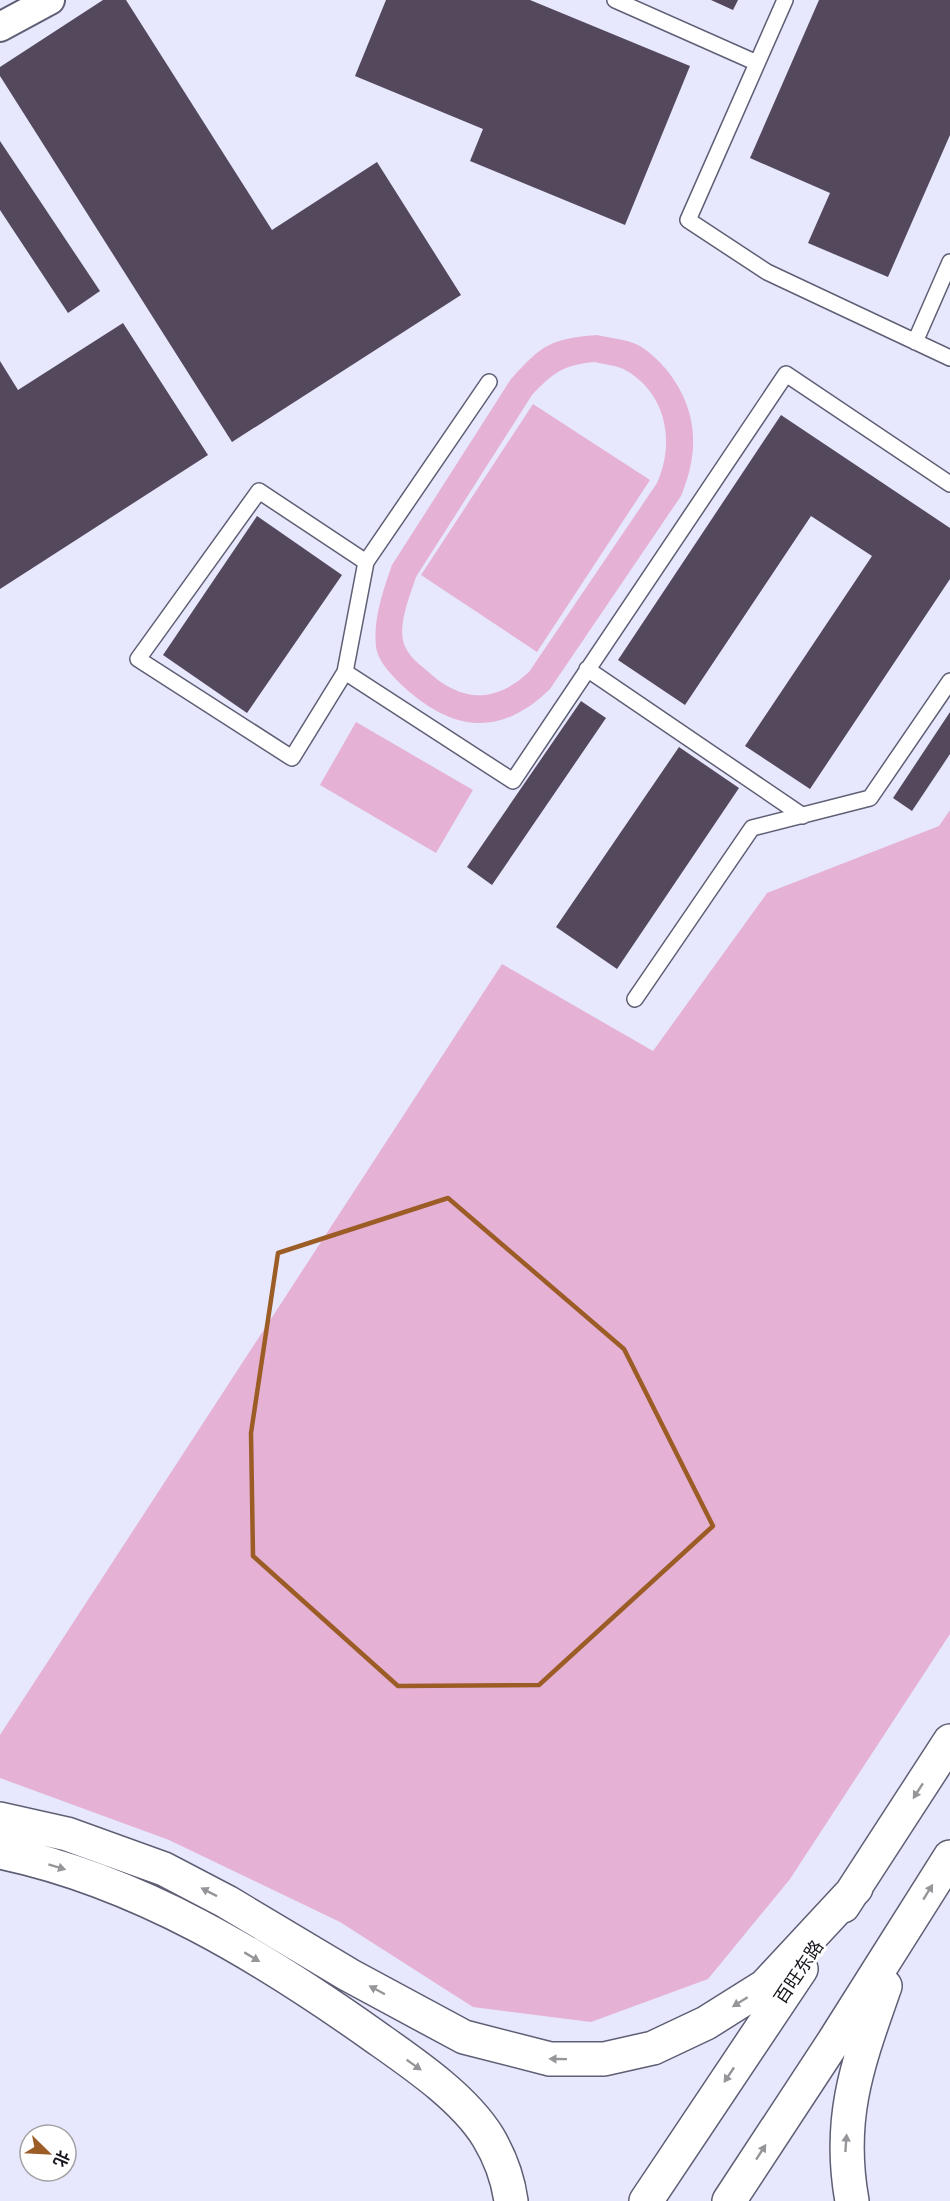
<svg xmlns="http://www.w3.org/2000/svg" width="950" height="2201" font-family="'Noto Serif','Noto Sans SC',serif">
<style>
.green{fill:#e5b2d5;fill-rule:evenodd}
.building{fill:#54485c}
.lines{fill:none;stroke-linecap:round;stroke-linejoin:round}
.service-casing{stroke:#5e5e75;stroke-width:18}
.minor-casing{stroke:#5e5e75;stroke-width:32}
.primary-casing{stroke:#5e5e75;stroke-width:36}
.service{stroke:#fff;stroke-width:15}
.minor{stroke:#fff;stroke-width:28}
.primary{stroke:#fff;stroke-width:33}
.oneway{fill:#96969a}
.marked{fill:none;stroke:#9c5c26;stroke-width:4.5;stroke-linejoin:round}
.labels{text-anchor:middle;stroke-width:6;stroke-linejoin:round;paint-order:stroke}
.street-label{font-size:18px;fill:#16161f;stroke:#fff}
</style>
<rect width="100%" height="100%" fill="#e7e7fd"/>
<path class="green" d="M597,335C609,338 626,339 638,345C648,350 659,361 666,369C698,409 700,450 681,496L550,689C501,737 454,732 405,688C394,678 378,662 376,647C373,619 383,591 392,565L511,379C543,344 550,339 597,335ZM595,362C605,365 618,365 627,371C667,395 675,443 657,483L529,672C493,705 460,702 425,669C416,662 405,652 403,640C399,621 410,596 416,577L532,395C554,372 563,365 595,362Z
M533,404L650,480L537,652L421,575Z
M356,722L473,790L436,853L320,785Z
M950,810V1634L790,1879L708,1979L591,2022L473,2007L340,1922L169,1840L0,1778V1735L502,964L653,1051L767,893L939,826Z"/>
<path class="building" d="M103,0H126L272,230L377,162L461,295L232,442L0,76V67Z
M386,0H530L690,66L625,225L470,161L483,129L355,76Z
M711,0H738L733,10Z
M819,0H950V135L888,277L808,243L830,193L750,158Z
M0,141L100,291L68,313L0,210Z
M123,323L208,455L0,589V361L18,390Z
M781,415L950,528V579L810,789L745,746L872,556L811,516L685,705L618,660Z
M257,516L342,575L247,713L163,655Z
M581,701L606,718L492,885L467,867Z
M950,712V754L912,811L893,798Z
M679,747L739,788L617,969L556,927Z"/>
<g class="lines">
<g class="service-casing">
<path id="service" d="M615,0L757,63
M785,0L688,220L767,272L950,358
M915,342L950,262
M366,562L259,491L138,659L292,758L345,672L513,781L786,374L950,484
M587,669L803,816
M345,672L366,562L489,382
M635,999L752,828L870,798L950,681"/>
</g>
<g class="minor-casing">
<path id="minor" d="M0,27L50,0"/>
</g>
<g class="primary-casing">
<path id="primary" d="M0,1819L67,1834L164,1869L227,1902L349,1975L464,2037L550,2059H604L653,2048L706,2023L765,1986L856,1888
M0,1852C139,1881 263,1957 377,2038C414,2064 464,2098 488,2137C500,2157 508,2179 511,2201
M843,1906L950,1741
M646,2201L801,1969
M729,2201L834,2041L950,1857
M852,2201C837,2117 858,2063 885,1986"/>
</g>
<use href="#service" class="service"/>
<use href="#minor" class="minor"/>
<use href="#primary" class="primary"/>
</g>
<defs><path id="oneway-solid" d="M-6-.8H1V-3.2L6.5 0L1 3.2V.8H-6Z" transform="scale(1.5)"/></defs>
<g class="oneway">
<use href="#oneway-solid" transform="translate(918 1791) rotate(123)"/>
<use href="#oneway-solid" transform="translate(57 1867) rotate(17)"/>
<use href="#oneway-solid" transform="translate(209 1892) rotate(-153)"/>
<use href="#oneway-solid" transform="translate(928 1892) rotate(-58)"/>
<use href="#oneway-solid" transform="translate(252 1957) rotate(31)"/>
<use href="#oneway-solid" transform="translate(377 1990) rotate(-152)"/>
<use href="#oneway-solid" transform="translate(740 2002) rotate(148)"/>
<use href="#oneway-solid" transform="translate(558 2059) rotate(-179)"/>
<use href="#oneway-solid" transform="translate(414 2065) rotate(35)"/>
<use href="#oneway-solid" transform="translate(729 2075) rotate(124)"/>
<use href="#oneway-solid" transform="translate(846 2143) rotate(-86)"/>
<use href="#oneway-solid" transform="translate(761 2152) rotate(-57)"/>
</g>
<path class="marked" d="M448,1198L624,1349L713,1526L539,1685L398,1686L253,1556L251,1433L278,1253Z"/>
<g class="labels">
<g class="street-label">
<text transform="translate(799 1972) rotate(-56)" y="6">百旺东路</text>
</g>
</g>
<g transform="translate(48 2153) rotate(114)"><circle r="28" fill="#ffffff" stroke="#a2a2a5" stroke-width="1.5"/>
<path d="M0-4.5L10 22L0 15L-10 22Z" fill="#9c5c26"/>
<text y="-9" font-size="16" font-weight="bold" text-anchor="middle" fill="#16161f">北</text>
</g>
</svg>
